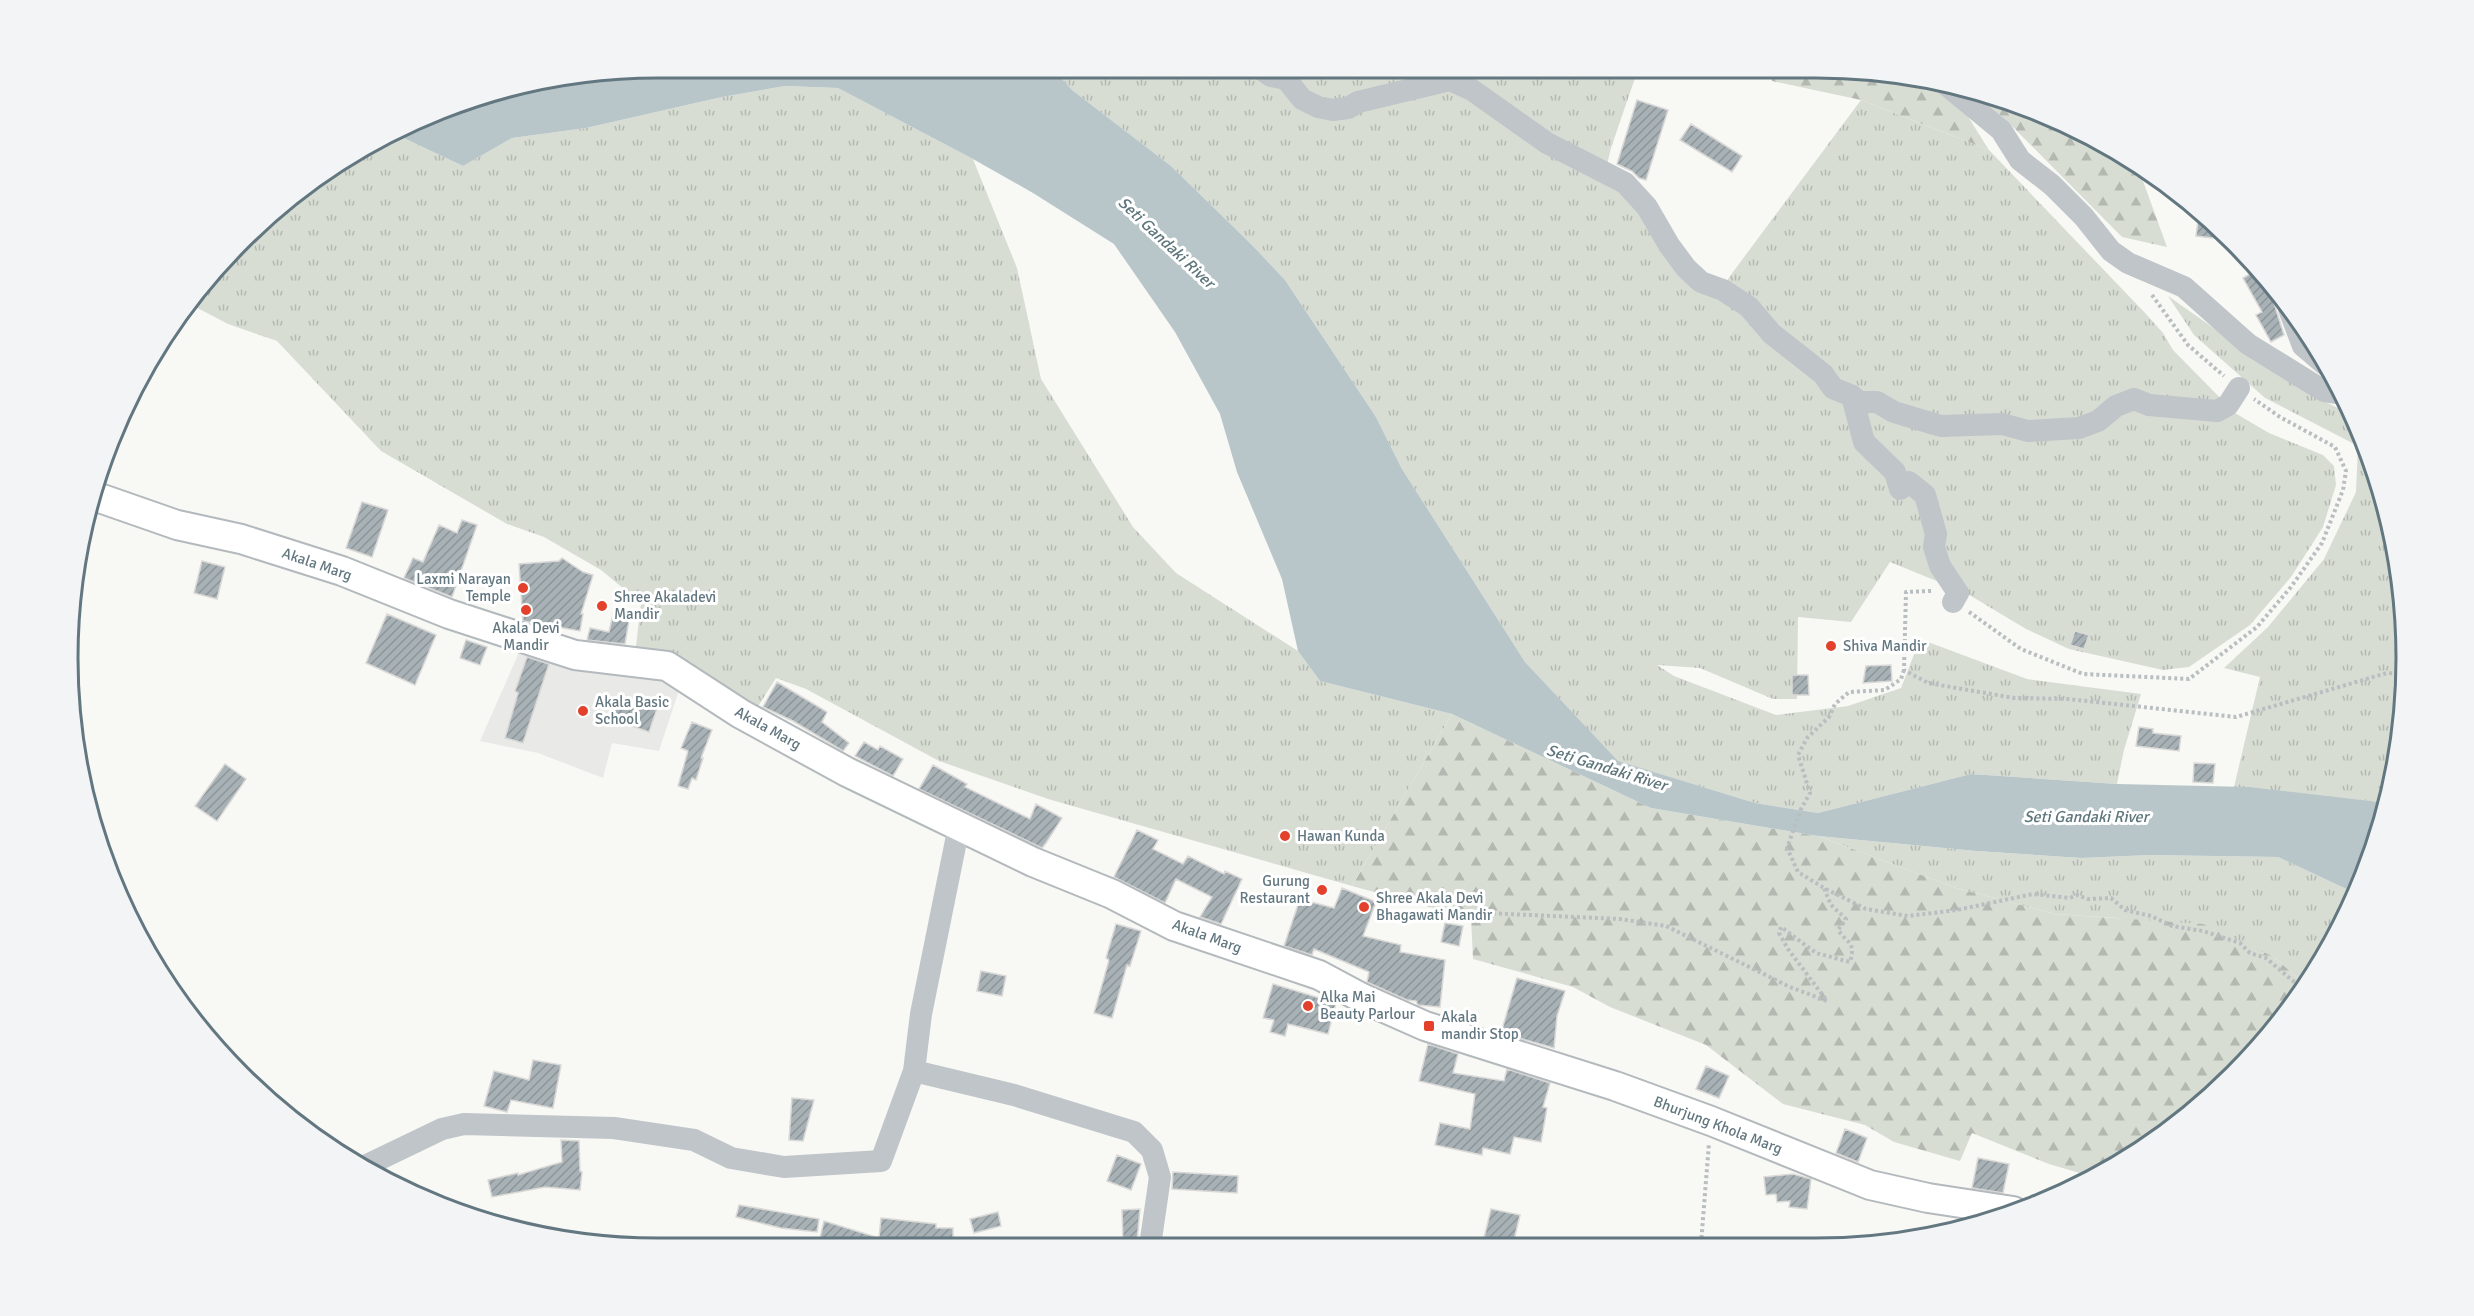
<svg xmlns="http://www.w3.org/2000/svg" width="2474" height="1316" font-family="Signika,sans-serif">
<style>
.built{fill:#e9e9e8}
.grass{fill:url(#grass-tufts)}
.forest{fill:url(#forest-firs)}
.water{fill:#b8c6c9}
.building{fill:url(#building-hatch);stroke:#dad9d7;stroke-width:1.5}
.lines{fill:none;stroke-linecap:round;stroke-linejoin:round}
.major-casing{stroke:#b3b9bc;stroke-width:32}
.path{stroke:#b9bec0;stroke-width:4;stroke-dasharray:3 3;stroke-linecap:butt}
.minor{stroke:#bfc5c8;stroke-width:22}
.major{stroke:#fff;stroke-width:28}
.poi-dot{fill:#e3412b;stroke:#fff;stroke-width:2}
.labels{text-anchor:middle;stroke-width:6;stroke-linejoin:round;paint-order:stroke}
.street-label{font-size:15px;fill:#637780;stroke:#fff}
.poi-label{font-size:15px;fill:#637780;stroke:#fff;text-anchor:start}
.water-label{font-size:16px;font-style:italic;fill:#5e767b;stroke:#fff}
.rim{fill:none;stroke:#637780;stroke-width:3}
</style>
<defs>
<pattern id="grass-tufts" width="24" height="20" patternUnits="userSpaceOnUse" patternTransform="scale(1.5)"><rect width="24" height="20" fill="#d8ddd4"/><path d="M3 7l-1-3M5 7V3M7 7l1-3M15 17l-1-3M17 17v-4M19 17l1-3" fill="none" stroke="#b3b8b1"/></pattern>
<pattern id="forest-firs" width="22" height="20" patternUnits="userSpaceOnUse" patternTransform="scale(1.5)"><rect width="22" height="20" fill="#d8ddd4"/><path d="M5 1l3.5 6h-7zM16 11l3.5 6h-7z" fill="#b3b8b1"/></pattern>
<pattern id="building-hatch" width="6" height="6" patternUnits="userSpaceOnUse" patternTransform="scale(1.5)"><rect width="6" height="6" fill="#a8b2b6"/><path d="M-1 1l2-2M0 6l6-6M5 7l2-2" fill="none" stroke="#8c9699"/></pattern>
</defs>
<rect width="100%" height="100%" fill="#f8f8f5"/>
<path class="built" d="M521,648L682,681L659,751L612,743L603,778L538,753L480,741Z"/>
<path class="grass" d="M1052,68H1610L1635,78L1611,148L1603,182L1628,196L1717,297L1730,276L1861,100L1989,150L2146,314L2163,333L2173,350L2235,413L2269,433L2323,455L2334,466L2336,485L2323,527L2291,577L2250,625L2189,667L2163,670L2069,649L2026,629L1966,593L1890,562L1851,622L1798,617L1797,699H1773L1700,668L1657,665L1674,676L1776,715L1848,706L1901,688L1920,639L2027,679L2141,694L2124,750L2117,784L1971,774L1818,813L1755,803L1617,761L1525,662L1402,469L1376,417L1285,280L1253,246L1171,166L1072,90Z
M785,86L838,88L973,159L1017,268L1041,379L1133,527L1176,573L1298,651L1320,681L1452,714L1352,886L1048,799L939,761L806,689L776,678L754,713L635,655L641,603L601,570L544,537L507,524L381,451L277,341L228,324L188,303C242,233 312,169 393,133L463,166L512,138L586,128L722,97Z
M2168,296L2299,388L2351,415L2375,469L2387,520L2386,538L2392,539L2401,581L2405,697L2388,803L2234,787L2260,677L2224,668L2268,627L2324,559L2356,492L2358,446L2265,398L2194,335Z
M1818,836L1976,851L2081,858L2150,855L2278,857L2355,893L2345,919L2303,983L2274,957L2117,918L2055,914L1956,888Z"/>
<path class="forest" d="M1771,69H1854L1924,80L1967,115L1989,150L1861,100L1772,81Z
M1968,88L2077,129L2133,163L2143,181L2167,247L2122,237L2005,119Z
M1452,714L1651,808L1818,836L1956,888L2055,914L2203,924L2274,957L2303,983L2260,1047L2175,1127L2090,1176L2049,1164L1972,1133L1960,1161L1894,1142L1865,1125L1783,1104L1706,1045L1610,1007L1573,987L1473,959L1471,918L1352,886Z"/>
<path class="water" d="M658,68H1052L1072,90L1171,166L1253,246L1285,280L1376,417L1402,469L1525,662L1618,761L1755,803L1818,813L1971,774L2117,784L2249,787L2388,803L2355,893L2278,857L2150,855L2081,858L1976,851L1818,836L1651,808L1452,714L1320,681L1298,651L1282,579L1237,472L1220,414L1175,332L1114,244L1033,193L973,159L838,88L785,86L722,97L586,128L512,138L463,166L393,133L468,99L543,79Z"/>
<path class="building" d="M1637,100L1668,110L1646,180L1639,178L1632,171L1617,164Z
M1691,124L1742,156L1732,172L1680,140Z
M2198,221L2211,223L2230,240L2196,236Z
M2257,270L2273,300L2284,335L2271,342L2256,315L2262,312L2243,278Z
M362,502L388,510L372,557L346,548Z
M462,520L477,525L452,597L404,578L413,558L423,562L439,525L457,533Z
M562,558L583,572L593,575L581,614H583L580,631L523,621L519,564L559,561Z
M202,561L225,567L217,599L194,593Z
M614,610L630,614L625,644L587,640L590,628L609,632Z
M387,614L436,635L415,685L366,663Z
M2075,631L2089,635L2084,649L2070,645Z
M466,640L487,647L480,665L460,658Z
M527,657L549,664L523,743L505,738L518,693L515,691Z
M1891,665L1892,681L1863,683L1866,666Z
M1792,675H1808L1809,695H1792Z
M777,682L827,712L822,722L849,743L843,751L793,721L763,707Z
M642,697L659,703L649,732L611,719L618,699L635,706Z
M692,722L712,730L701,758H703L696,780L692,778L688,789L678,786L688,751L681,748Z
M2139,727L2153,729V733L2181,736L2179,751L2136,746Z
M864,742L878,750L880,746L903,759L893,776L855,756Z
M2194,763L2215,764L2213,783L2193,782Z
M225,764L246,779L217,821L195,806Z
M933,765L967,784L965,787L1030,819L1036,804L1062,818L1046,843L1042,848L1040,847L919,789Z
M1137,830L1158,840L1153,849L1183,864L1188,856L1224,874L1225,871L1242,879L1221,924L1200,917L1212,897L1176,879L1165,903L1114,877Z
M1342,888L1376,902L1363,936L1401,945L1400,952L1445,960L1440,1007L1418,1005L1416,1001L1407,1000L1369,983L1367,982L1369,972L1314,949L1312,955L1284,946L1300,899L1334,908Z
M1445,923L1463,926L1459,946L1441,942Z
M1116,924L1141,931L1130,966L1127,965L1112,1018L1094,1013L1109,960L1106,958Z
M981,971L1006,976L1002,996L977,991Z
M1517,978L1565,991L1557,1016L1554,1048L1501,1033Z
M1273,984L1336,1003L1328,1034L1288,1024L1285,1036L1270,1032L1274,1020L1263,1018Z
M1428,1044L1458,1054L1453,1073L1504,1081L1507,1069L1550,1083L1543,1107L1547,1108L1541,1142L1514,1137L1510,1154L1483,1148L1482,1155L1435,1145L1440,1123L1470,1129L1475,1094L1419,1081Z
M533,1060L561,1065L553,1108L511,1100L507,1112L484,1106L494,1071L529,1080Z
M1706,1066L1729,1076L1719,1098L1696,1089Z
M792,1098L814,1100L803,1141L789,1140Z
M1845,1129L1867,1138L1858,1162L1836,1153Z
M561,1140L579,1141L580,1171L582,1172L580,1190L545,1187L492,1197L488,1180L518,1173V1175L562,1162Z
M1117,1155L1141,1164L1131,1190L1107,1181Z
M1978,1158L2009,1164L2003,1193L1972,1188Z
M1173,1172L1238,1176L1237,1193L1172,1189Z
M1793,1174L1811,1179L1807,1209L1789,1207L1790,1201L1777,1202L1776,1194L1766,1195L1764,1177Z
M739,1205L819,1219L817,1232L781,1228L736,1217Z
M1140,1209L1137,1241L1123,1242L1122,1210Z
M1491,1209L1520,1215L1513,1244L1484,1238Z
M998,1212L1001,1226L974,1233L970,1219Z
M881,1218L936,1224V1228H953V1245L915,1246L894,1244L893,1246L843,1247L844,1243L820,1238L824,1221L879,1238Z"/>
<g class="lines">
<g class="major-casing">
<path id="major" d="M91,495L177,525L241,539L342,571L449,614L575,655L667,666L741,714L847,772L1033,862L1112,894L1174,926L1319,975L1362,998L1425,1026L1615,1086L1711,1121L1870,1185L1928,1198L2013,1211"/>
</g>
<path class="path" d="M2152,295L2188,345L2224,376
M1931,591L1906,592L1904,670L1928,683L2014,698L2068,699L2236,717L2387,673L2404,674
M1969,612L2021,649L2083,674L2189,679L2257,627L2291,587L2322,543L2343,490L2346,471L2335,447L2280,417L2254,399
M1904,670L1901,679L1885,690L1849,692L1835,704L1829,717L1807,738L1798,755L1810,793L1801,809L1787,848L1798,872L1824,888L1866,909L1908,916L1957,910L2033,894L2070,898L2077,895L2088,899L2111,898L2125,910L2151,916L2172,926L2203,931L2240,943L2250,953L2266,958L2300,987
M1463,912L1620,919L1666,926L1790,987L1827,1001L1788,949L1779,933L1781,927L1816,953L1850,962C1856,942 1848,944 1838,930L1846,919L1831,905L1824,888
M1701,1244L1709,1143"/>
<path class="minor" d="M1260,68L1271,76L1286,79L1302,99L1318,107L1333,110L1348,108L1358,102L1450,80L1472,90L1547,143L1625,183L1647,207L1669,245L1686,268L1701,282L1723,290L1749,307L1772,334L1823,374L1833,388L1852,396L1860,402H1877L1894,412L1941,426L2002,424L2028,431L2079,428L2098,421L2116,406L2134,399L2149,405L2217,411L2228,405L2239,388
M1944,83L2001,130L2020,160L2052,185L2084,217L2111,251L2128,263L2184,287L2248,344L2324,391L2341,394
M2289,309L2303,346L2330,369
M1852,396L1864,442L1895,472L1900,489L1909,482L1925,495L1936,534L1934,547L1940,566L1958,593L1953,602
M914,1071L1014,1095L1134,1132L1152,1150L1160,1177L1150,1246
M363,1167L442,1129L464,1124L614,1128L694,1140L731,1158L784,1167L881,1161L914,1071L921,1014L959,826"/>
<use href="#major" class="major"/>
</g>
<g class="poi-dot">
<circle cx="523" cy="588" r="6"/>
<circle cx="602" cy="606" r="6"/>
<circle cx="526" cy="610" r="6"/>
<circle cx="1831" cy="646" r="6"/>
<circle cx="583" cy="711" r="6"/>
<circle cx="1285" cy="836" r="6"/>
<circle cx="1322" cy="890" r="6"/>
<circle cx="1364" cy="907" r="6"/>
<circle cx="1308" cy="1006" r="6"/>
<rect x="1423" y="1020" width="12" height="12" rx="3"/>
</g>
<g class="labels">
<g class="street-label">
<text transform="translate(317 564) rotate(19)" y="5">Akala Marg</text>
<text transform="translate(768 728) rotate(29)" y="5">Akala Marg</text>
<text transform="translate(1207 936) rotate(20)" y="5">Akala Marg</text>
<text transform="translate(1718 1125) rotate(21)" y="5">Bhurjung Khola Marg</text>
</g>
<g class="poi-label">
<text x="511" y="584" text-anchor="end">Laxmi Narayan<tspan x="511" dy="17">Temple</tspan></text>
<text x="614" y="602">Shree Akaladevi<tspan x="614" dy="17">Mandir</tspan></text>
<text x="526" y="633" text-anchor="middle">Akala Devi<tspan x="526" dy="17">Mandir</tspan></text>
<text x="1843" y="651">Shiva Mandir</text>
<text x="595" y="707">Akala Basic<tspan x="595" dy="17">School</tspan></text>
<text x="1297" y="841">Hawan Kunda</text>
<text x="1310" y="886" text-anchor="end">Gurung<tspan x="1310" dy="17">Restaurant</tspan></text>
<text x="1376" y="903">Shree Akala Devi<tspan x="1376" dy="17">Bhagawati Mandir</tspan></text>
<text x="1320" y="1002">Alka Mai<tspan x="1320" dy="17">Beauty Parlour</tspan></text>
<text x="1441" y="1022">Akala<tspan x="1441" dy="17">mandir Stop</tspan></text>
</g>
<g class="water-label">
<text transform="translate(1167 242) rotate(43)" y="6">Seti Gandaki River</text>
<text transform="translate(1607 767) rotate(17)" y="6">Seti Gandaki River</text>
<text x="2086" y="822">Seti Gandaki River</text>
</g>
</g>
<path d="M0 0H2474V1316H0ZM658 78H1816A580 580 0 0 1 2396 658V658A580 580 0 0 1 1816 1238H658A580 580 0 0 1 78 658V658A580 580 0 0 1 658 78Z" fill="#f3f4f5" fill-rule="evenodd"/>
<path class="rim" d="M658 78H1816A580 580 0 0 1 2396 658V658A580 580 0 0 1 1816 1238H658A580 580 0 0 1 78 658V658A580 580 0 0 1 658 78Z"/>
</svg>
